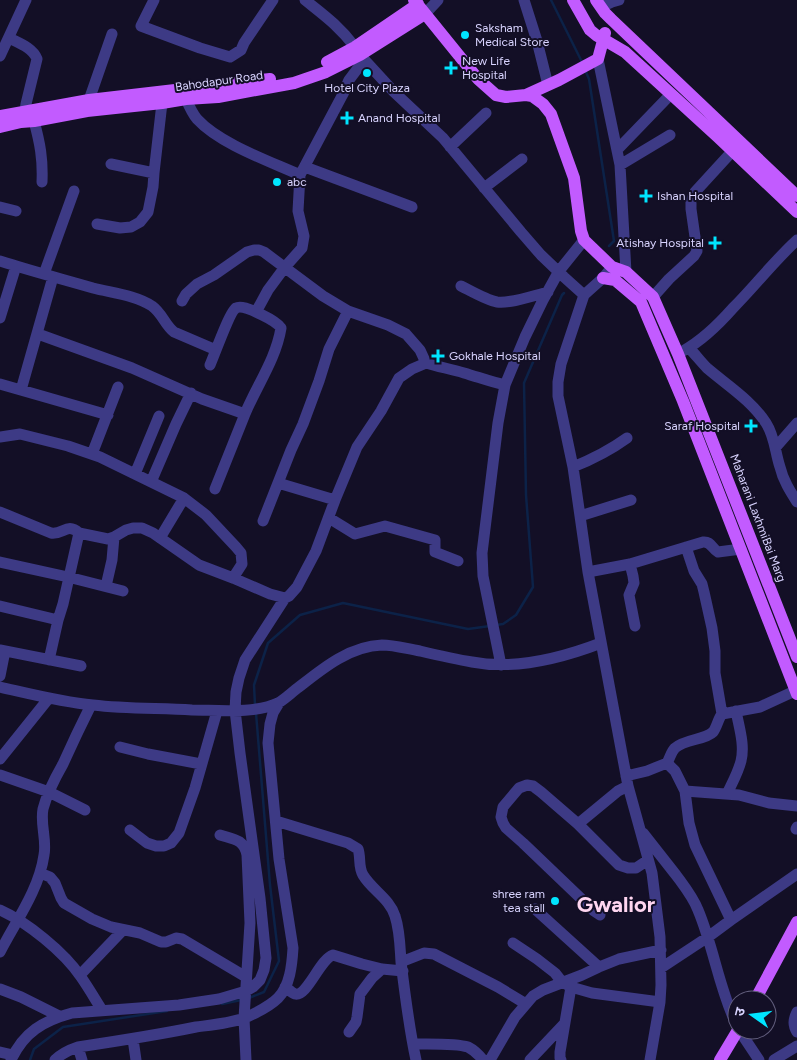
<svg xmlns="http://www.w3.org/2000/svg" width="797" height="1060" font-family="Figtree,'Noto Sans Devanagari',sans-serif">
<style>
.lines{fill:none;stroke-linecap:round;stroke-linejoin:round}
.stream{stroke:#0c2248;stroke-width:2.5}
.minor{stroke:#3d3a85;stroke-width:11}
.major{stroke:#c25bff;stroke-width:12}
.poi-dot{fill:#00e5ff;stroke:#130f26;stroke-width:2}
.labels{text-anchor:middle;stroke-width:4;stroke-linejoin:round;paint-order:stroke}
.poi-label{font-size:12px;fill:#d9d4ff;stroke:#130f26;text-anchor:start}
.street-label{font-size:12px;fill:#d9d4ff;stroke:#130f26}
.town-label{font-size:22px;font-weight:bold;fill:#ffd6f0;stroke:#130f26}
</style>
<rect width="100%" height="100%" fill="#130f26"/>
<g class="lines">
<path class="stream" d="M551,0L582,62
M585,70L589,79L614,241L609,246
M496,625L503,624L516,615L533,587L526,495L524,383L562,295L564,293
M255,705L254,685L268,643L300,615L343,603L468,629L490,626
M249,998L264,992L279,961L270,885L256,713
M222,1004L241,1000
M30,1060L34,1049L63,1027L167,1011"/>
<path class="minor" d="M154,0L141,26L200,48L230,57L241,50L244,43L273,0
M305,0C325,16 339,26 355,47
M524,0L537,41L548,85
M601,7L612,2L619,0
M425,14L438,0
M9,38C19,43 33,48 37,59L26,104L25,111
M360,55L394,92L443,138L521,232L541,255L564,277L584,295
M0,56L26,0
M598,59L620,165L626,272
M186,99C189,106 192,113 197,119C220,144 269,161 300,175
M89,100L112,34
M34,121C40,143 43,159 42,182
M450,147L486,113
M617,150L671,94
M111,164L154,173
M620,165L670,135
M305,167L412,207
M484,188L522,159
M0,207L16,211
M97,224L120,228L131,227L140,222L148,212L153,187L154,173L162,103
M0,261C31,271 62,279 93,288C112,293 135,295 152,306C162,313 165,325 174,332L216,350
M608,272L603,278L584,295L561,364L558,382V396L573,467L588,572L628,786L652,873L660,937L661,985L660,1002L650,1060
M44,274L74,191
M461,286C471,291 486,300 497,302C510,304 535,295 548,292
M653,297L669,279L694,256L697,251L691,209V201L695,192L738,145
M182,301L186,294L197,284L214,275L247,252L254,250H259L264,252L323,296L348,311L388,325L406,334L420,350L426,363C439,367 451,369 464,373C478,377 491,382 505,385
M256,312L268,290L285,267L302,248L304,236L298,211L300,175L343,94L349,80L364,60
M0,318L16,266
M38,334L132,368L202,399L245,414
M689,348C695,354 701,362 707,368C728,386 751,400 766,423C775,437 775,452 780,467C783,480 790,491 797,502
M683,351C703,340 718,325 733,308C755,286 774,261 797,240
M210,365C214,356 230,311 236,308C241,305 254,311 258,313C266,317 276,321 281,328C276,359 257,385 245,414C235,439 225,464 215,489
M0,384L108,415
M21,390L53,277
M0,437L20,434L68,446L100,457L184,498L206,515L236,547L241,553L242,564L233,578
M776,447L797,423
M92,454L118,387
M573,467C593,459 609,451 627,438
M135,474L159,416
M151,482L176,424L191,393
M278,483L335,500
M0,512L51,533C63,535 67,522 79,533L63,604L58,620L49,660
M580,516L631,500
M329,518L355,534L385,526L435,540V552L458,561
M263,521L291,450L303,424L319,381L329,349L348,311
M79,533L108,539L114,537L126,530L133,528H142L153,533L199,565L233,578L270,594L285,598L289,596L297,587L316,551L335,500L357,447L381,411L399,378L412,369L426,363
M160,538L184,498
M686,547L694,571L702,584L704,592L712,628L715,651V673L722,714
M0,562L68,577L123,591
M630,564L633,576L634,583L629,595L635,626
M588,572L630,564L703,542C711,541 712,549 718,552L741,549
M106,586L112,560L114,537
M0,606L58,620
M0,650L81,666
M501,665L483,576L482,553L498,423L505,385L525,337L543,300L559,271L584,240
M0,676L5,651
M0,687C31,694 62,702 93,705C126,709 159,708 192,710C217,710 255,714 278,703C285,699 292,692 299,687C323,668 350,646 382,645C395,645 407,649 420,651C437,655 454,659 472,662C514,670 562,658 601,643
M120,747L148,754L201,764
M0,759L49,698
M667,763L675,771L685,791L689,823L695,845L731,920
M0,775L49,792L85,810
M626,776L647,771L667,763C670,758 671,752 675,748C685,739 705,740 713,732C717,727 718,719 722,714L760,707L797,690
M685,791L739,795L769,803L797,806
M727,794C732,783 738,773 741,761C745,745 739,727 736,711
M276,821L348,843L358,849C361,857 358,867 363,875C372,890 390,899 395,916C400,931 400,947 401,962C405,995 409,1028 416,1060
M578,824L618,791L628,786
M796,829L797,827
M130,830L147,843L156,846H164L171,843L179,833L195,788L217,711
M643,833C654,847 665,861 676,875C684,886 693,897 698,910C714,948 719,989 737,1026
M220,835C233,839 244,839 247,855L250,923L244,1018L246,1060
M40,873L50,877L55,883L61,898L64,903L92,919L111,927L140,933L161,942H166L176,938L182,939L246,977
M535,909L599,967
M0,910C27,922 64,952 81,977C88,987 95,999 102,1010
M600,915L594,911L523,843L506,828L503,823L501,817L503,807L519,788L527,785L533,786L541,792L578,824L619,865L628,868H636L648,860
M513,943L537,959L555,973L562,982L571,987L592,993L660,1002
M0,952C16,921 39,890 44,855C47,840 40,824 43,809C47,793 55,778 63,764C72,744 81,725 91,705
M401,962L424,953L434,954L498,987L526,1004
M661,968L708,937L731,920L797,874
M80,975L123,930
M285,987C288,989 292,993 295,994C307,997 320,959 333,955L362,964L382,969L403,971
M0,989L21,997L59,1016
M797,1012C793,1020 793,1025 797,1032
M739,1030L759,1060
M349,1032L356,1022L357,1017L360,994L372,978L382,969
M133,1039L136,1060
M413,1044C427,1044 456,1043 468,1047C474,1050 479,1055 483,1060
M78,1047L82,1060
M0,1052L13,1055
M11,1060C24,1032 43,1021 72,1013L179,1005L219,999L246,991L253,987L260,980L264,970L266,958L260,898L240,753L235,710L236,692L239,678L245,660L285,598
M55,1060C62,1053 69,1050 78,1047C118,1041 157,1035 196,1027C211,1025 231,1023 245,1018C256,1013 269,1007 278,998C290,986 292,965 293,948L279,859L268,743L270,724L273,713L279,703
M490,1060L515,1017L533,996L543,990L582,975L599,967L619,959L661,950
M530,1060L565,1023
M561,1060L560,1058V1052L571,987
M774,1060L797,1046"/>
<path class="major" d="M414,0L478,79L496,95L506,97L526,95L532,96L543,104L551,114L574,178L581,231L584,240L612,267L626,272L653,297L678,354L797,657
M573,0L590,30L596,35L625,52L718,137L797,212
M596,0L605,13L611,19L797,196
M327,62L355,47L418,4
M526,95L559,80L598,59L605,33
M0,116L89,100L270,79
M0,127L21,122L34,121L87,111L162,103L186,99L218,97L294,83L326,72L360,55L425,14
M603,278L615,280L641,302L683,401L797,694
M755,1000L797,922
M720,1060L738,1030"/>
</g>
<g class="poi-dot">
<circle cx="465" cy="35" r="5"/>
<path d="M448.5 60.5h5v5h5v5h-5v5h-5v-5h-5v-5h5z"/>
<circle cx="367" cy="73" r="5"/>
<path d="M344.5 110.5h5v5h5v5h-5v5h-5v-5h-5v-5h5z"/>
<circle cx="277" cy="182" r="5"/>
<path d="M643.5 188.5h5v5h5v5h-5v5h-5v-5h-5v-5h5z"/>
<path d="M712.5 235.5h5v5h5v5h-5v5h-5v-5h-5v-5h5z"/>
<path d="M435.5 348.5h5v5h5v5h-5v5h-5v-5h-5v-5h5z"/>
<path d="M748.5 418.5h5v5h5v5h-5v5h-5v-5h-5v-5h5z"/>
<circle cx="555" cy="901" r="5"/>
</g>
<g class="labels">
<g class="poi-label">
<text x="475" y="32">Saksham<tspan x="475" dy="14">Medical Store</tspan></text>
<text x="462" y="65">New Life<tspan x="462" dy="14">Hospital</tspan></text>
<text x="367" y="92" text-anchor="middle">Hotel City Plaza</text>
<text x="358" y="122">Anand Hospital</text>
<text x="287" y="186">abc</text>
<text x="657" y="200">Ishan Hospital</text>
<text x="704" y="247" text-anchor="end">Atishay Hospital</text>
<text x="449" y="360">Gokhale Hospital</text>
<text x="740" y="430" text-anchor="end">Saraf Hospital</text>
<text x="545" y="898" text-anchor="end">shree ram<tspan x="545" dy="14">tea stall</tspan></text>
</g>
<g class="street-label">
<text transform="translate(219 81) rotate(-8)" y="4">Bahodapur Road</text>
<text transform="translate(758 518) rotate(69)" y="4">Maharani LaxhmiBai Marg</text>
</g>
<g class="town-label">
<text x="616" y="912">Gwalior</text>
</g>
</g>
<g transform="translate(752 1015) rotate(284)"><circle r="24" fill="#130f26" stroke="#625e7d"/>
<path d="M0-4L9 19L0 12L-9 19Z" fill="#00e5ff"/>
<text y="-8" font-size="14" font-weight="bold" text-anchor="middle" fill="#d9d4ff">उ</text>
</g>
</svg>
